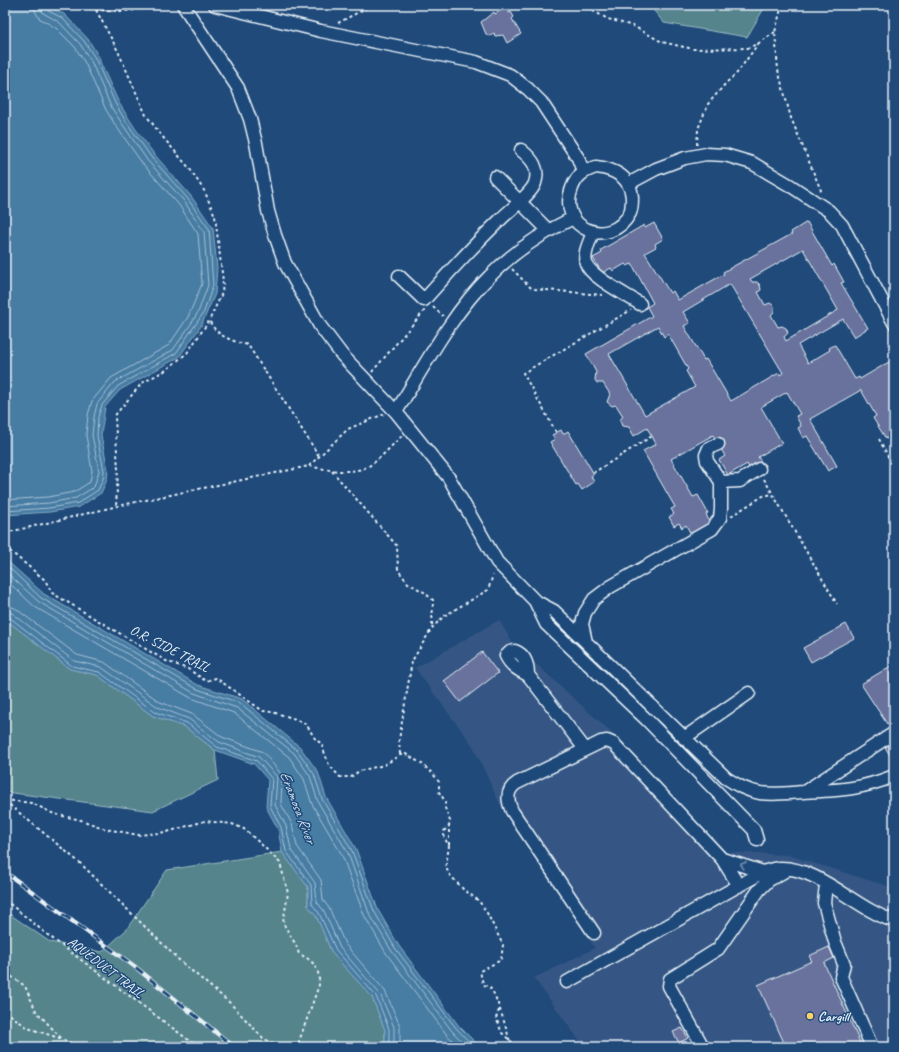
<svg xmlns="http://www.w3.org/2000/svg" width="899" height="1052" font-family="Caveat,sans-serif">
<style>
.built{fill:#355684}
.green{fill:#54848d;stroke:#9ebac2}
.water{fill:#467ba3;stroke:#87aac5}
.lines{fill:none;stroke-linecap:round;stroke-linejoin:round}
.shore{stroke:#a7c2d6;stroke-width:1}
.building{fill:#67729c;stroke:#e8f1f8;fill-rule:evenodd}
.minor-casing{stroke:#e8f1f8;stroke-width:15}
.path{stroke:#e8f1f8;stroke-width:2;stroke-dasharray:3 3;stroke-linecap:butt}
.minor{stroke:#1f4a7a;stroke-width:12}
.rail-casing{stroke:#e8f1f8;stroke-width:4.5}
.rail{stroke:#1f4a7a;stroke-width:3;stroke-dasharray:9;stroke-linecap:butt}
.oneway{stroke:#6f8dac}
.poi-dot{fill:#ffd166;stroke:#1f4a7a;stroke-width:1.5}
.labels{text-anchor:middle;stroke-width:3;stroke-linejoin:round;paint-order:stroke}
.street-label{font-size:14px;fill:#e8f1f8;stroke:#1f4a7a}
.poi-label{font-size:14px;font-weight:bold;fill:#e8f1f8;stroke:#1f4a7a;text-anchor:start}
.water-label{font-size:15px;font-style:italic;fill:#d0dfeb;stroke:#1f4a7a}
</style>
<rect width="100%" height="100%" fill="#1f4a7a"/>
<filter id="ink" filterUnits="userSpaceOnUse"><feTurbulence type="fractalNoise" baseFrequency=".025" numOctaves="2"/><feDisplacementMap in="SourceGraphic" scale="8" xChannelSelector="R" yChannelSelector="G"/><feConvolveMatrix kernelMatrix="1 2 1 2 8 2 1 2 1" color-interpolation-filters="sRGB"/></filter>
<g filter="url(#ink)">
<path class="built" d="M499,620L512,642L622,742L725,852L788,855L894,888V1047H584L534,978L595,948L503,811L473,746L415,668Z"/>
<path class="green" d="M649,5H766L747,37L664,23Z
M5,619L70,669L97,675L153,716L185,727L215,750L218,780L153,811L5,792Z
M282,852L308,887V906L316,915L332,953L372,997L385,1030V1047H5V911L50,942L102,952L126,930L167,870Z"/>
<path class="water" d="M5,5H46L64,14L88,39L99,57L101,64L119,103L135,128L154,154L191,196L213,228L217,268L215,294L201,326L179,357L120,390L105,407L101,435L108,470L107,480L101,493L79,507L50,512L5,515Z
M5,559L44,594L198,685L242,699L300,747L318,772L326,797L356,849L378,910L399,946L459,1026L480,1047H385V1030L372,997L332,953L316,915L308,906V887L282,852L278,829L266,807L268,780L254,764L215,750L185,727L153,716L97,675L70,669L5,619Z"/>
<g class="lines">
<path class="shore" d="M5,500L48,497L74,492L90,482L92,471L86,435L88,415L92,401L111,378L169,345L188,317L202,284L198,234L179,205L142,163L116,126L106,110L85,63L75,47L56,28L39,18L35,11L34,5
M5,506L49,503L76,498L94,487L99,471L92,435L94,417L97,404L115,382L173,350L193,321L199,310L208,285L204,232L184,201L147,160L121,122L111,107L91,61L80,44L59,22L43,13L40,5
M5,511L49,508L78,503L98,490L103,479L104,471L97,436L98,417L102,405L118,386L176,353L204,312L213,285L209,229L187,198L151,157L125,120L116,105L95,58L84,41L62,18L47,10L45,5
M5,564L41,598L197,689L240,703L297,750L314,774L322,799L352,851L374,911L395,948L456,1028L474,1047
M5,571L39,602L194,693L237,708L294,753L310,776L318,802L348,853L369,913L391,950L452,1031L467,1047
M5,579L35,607L191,698L234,713L289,757L304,779L312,804L342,855L364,915L386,953L447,1035L459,1047
M5,605L15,608L77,655L104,662L160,702L192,714L222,737L263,752L282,775L281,804L292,824L297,846L321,880L323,900L329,908L345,944L385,991L400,1026V1047
M5,611L12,613L74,661L101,667L158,707L189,719L219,742L259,757L277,777L275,805L286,826L291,849L315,883L317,902L324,911L340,948L380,994L394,1027V1047
M5,616L9,617L72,666L99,672L155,712L187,723L217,747L257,761L272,779L270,806L281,827L286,851L311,885L312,904L319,913L336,950L376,996L389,1029V1047"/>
</g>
<path class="building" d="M505,8L509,13L511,12L514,17L512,19L521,34L507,43L503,35L495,36L494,33L489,36L486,34L481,22L494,12L495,14Z
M807,222L832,266L834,264L844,282L841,283L868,328L854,337L843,319L798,345L808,363L830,350L829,348L835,345L855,379L859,377L860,379L894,359V449L888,438L886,439L873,418L876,416L861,390L810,419L837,466L828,471L807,436L803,438L798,428L801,426L796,416L800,414L787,392L761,407L782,443L758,457L763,464L751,471L747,464L728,475L719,460L725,456L713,435L671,459L693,497L698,495L708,513L706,514L711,526L692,536L686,525L682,528L679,523L674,526L669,517L674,514L671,509L675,507L643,451L656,444L652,436L647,428L634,436L629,427L622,426L620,420L623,416L616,405L612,406L607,402L610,394L603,383H597L595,380L596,372L586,354L652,316L647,307L653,303L632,264L627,266L625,264L613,271L611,268L602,273L593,258L602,253L601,250L644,225L645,228L654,223L663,239L655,244L656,247L645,253L670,293L673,291L678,300L724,274L723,272L792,234L791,232ZM803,249L838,310L786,341L784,337L788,333L786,328L782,326L778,327L771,315L774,312V306L770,303L765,305L758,292L761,290L760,285L757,282H752L750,279ZM730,284L783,373L780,375L779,373L731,401L706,359L704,360L684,326L690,323L683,312ZM658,326L664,337L668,334L688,369L686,371L695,387L645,415L609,354Z
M561,430L563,434L568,431L594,474L591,476L594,482L582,490L578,484L576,485L550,442L555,439L552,435Z
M846,624L854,638L811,662L803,648Z
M482,652L498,673L460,702L444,681Z
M894,664V720L887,724L861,684Z
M894,742V762L885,747Z
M829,947L834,958L824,963L862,1047H786L758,985L812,961L809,956Z
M682,1028L688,1038L679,1043L673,1032Z"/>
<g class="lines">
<g class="minor-casing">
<path id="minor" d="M183,5L238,88L250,119L256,143L268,211L275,235L285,263L320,326L342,355L396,412L449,478L497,562L535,601L546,624L647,720L754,830L757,840
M215,5L321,31L476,62L510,75L528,89L541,102L578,158L583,171
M596,167C614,169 631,177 632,198C632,203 632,208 630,213C610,251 556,228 572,188C577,175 584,171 596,167Z
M495,177L548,230
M628,184L656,169L685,158L706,154L725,155L752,163L791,186L829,211L842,225L894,323
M593,232C590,241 583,253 586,263C590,277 627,295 640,304
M399,276L424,300C449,272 475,244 502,218C510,210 532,193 535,183C540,168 532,159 521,150
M396,412C423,368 453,312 489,277C513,252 542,233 573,218
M721,482L740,481L759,469
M535,601L554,611L726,778C737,785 747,791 760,793C774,795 789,793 803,792C840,790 859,790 894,776
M586,642L582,624L585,613L594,599L610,587L712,529L720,518L721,509V482L707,461L706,455L709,448L718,444
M528,675C528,664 525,655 515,651L510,652L506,656C511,666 518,670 528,675L585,749
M684,738L749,693
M804,792L894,733
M722,859L763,872
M826,884L824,903L835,942L844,964L841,977L872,1047
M594,933L512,811C507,800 506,790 517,783L601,742L607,741L614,744L722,859L739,886
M567,982L763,872C769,870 775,868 781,868C820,868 856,909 894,921
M703,1047L669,986L670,979L718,949L759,890L769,880L785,871"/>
</g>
<path class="path" d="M78,5C102,12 130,14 154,5
M582,5L608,19L633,26L662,42L693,49L748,48L759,43L775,32
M782,5L775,32L778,70L791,118L822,193
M96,10L118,51L146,115L161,135L190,169L205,192L215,216L223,281L222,293L209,321L187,353L166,370L142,383L116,414L115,417L118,470L116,507
M338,23L372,5
M697,145L698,129L708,104L726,83L737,73L758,44
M512,269L530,287L535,289L603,295
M433,307L443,316
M210,322C218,337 232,341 248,345L319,456
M372,372L425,310
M556,432L523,373L631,310
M879,439L894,468
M309,466L348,429L384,414
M332,471L397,546L398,570L408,583L424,592L433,600L432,628
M593,473L652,436
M764,479L837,604
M731,516L763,496L773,494
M5,533L122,505L309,466C327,470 356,476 372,464C383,456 392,445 402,436
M5,547L45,580L52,593L166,661L188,669L206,681L216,678L263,711C271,711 299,719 305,724C312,730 312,739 321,743L329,765L340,777H351L359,771L384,765L400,755L406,754L422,764L433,774L439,782V792L445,801V808L450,821L449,826L444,831V837L449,846L446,865L448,873L463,889L479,901L487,913L503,945L501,960L480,971L483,984C485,986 489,987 491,989C496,994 510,1039 511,1047
M400,754L399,740L412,661L432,628L444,616L488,590L493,575
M5,800L32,803L54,814L81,820L106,829L139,835L167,832L205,821L232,824L244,829L263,846L280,863L288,893L283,923L296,945L299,954C313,960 320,968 319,985L297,1047
M5,801L80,863L180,961L230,1003L263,1038L278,1047
M449,845V827
M5,900L49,936L198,1047
M5,966L12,977L25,986L36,1011L62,1039
M499,1010L496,1018L502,1033L517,1047
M5,1011L28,1028L62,1039L78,1047"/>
<use href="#minor" class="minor"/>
<g class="rail-casing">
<path id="rail" d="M5,872L134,966L234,1047"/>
</g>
<use href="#rail" class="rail"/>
</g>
<defs><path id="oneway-chevron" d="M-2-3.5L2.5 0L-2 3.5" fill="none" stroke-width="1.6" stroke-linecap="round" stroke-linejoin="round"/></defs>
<use class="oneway" href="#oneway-chevron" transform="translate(743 865) rotate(-163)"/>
</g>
<circle class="poi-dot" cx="810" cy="1016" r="4"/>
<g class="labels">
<g class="street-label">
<text transform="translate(170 648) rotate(27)" y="5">O.R. SIDE TRAIL</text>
<text transform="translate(106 967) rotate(37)" y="5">AQUEDUCT TRAIL</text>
</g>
<g class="poi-label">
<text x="818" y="1021">Cargill</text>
</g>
<g class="water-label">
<text transform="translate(298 807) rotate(69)" y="5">Eramosa River</text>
</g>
</g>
<rect width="899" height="1052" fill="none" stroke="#1f4a7a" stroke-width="20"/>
<rect x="10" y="10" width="879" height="1032" fill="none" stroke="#e8f1f8" stroke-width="1.5" filter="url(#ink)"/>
</svg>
